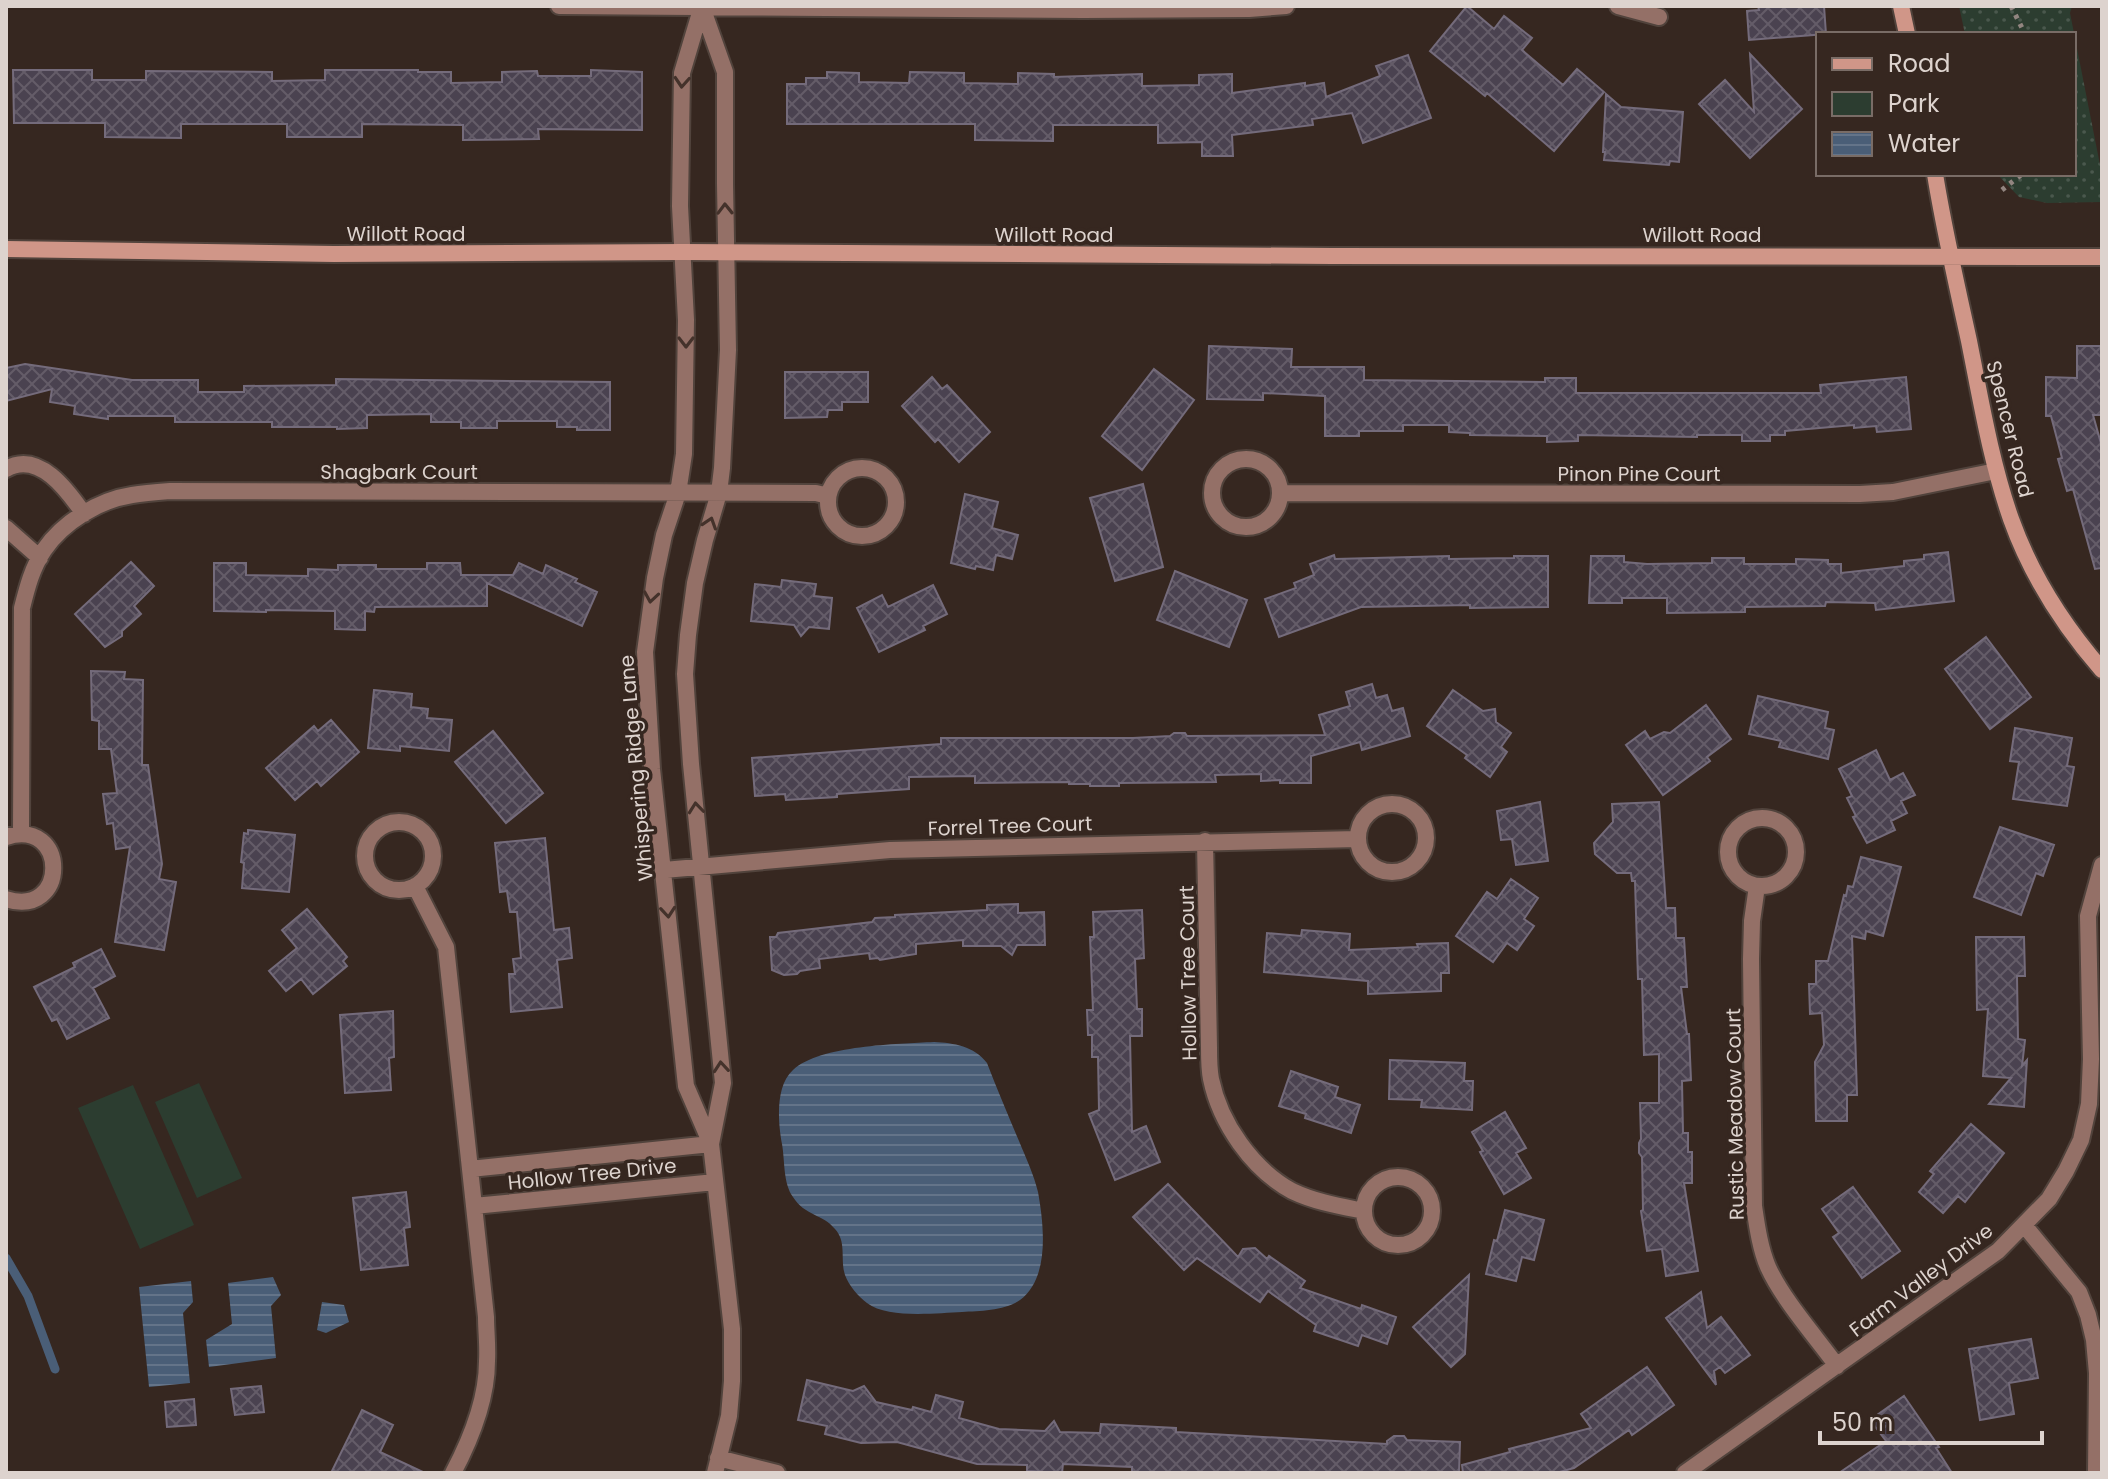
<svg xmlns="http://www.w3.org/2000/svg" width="2108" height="1479" font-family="Poppins,sans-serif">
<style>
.green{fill:#2c3d30}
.park{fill:url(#park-dots)}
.water{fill:url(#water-rules)}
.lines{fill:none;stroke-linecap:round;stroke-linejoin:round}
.stream{stroke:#4a5e77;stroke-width:9}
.building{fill:url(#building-cross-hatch);stroke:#746b7b;stroke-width:2}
.street-casing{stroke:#51433c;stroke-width:20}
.secondary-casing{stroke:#51433c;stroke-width:20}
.path{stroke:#928580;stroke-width:5;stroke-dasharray:4 6;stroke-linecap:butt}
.street{stroke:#947067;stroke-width:16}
.secondary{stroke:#d09688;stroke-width:16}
.oneway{stroke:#44322b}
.labels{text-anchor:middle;stroke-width:7;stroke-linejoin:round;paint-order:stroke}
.street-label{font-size:20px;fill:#ddd3ce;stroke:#362720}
</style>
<defs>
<pattern id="park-dots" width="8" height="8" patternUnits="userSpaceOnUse" patternTransform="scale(2)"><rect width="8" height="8" fill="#2c3d30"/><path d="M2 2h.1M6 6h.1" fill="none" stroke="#4a584d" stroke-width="1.8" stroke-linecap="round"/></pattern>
<pattern id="water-rules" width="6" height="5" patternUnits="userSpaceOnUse" patternTransform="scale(2)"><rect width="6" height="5" fill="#4a5e77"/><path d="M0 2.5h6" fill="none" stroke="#647489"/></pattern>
<pattern id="building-cross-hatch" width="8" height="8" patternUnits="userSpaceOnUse" patternTransform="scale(2)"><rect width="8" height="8" fill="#4a4250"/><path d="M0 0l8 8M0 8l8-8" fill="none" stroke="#645c68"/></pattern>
</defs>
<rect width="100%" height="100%" fill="#362720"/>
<path class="green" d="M199,1083L242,1178L197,1198L155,1102Z
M133,1085L194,1225L140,1249L78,1108Z"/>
<path class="park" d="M1959,6H2072L2070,13L2102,175V202L2047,203L2019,197L1997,174H2074V34H1965Z"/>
<path class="water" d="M934,1042C954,1043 974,1046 987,1063C997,1089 1008,1115 1019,1141C1026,1158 1034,1175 1038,1192C1044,1225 1050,1278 1020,1300C1005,1311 980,1311 962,1312C936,1313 888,1319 867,1303C858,1296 849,1286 845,1275C840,1259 847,1242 835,1229C823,1214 805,1216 793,1197C783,1183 785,1161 782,1144C778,1123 775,1086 793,1070C820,1045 898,1044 934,1042Z
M273,1277L281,1295L271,1306L276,1358L209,1367L206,1340L232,1324L228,1283Z
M191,1281L193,1302L183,1313L190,1383L149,1387L139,1287Z
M322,1302L344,1305L349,1322L326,1333L317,1330Z"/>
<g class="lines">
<path class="stream" d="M6,1258L28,1296L55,1369"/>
</g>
<path class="building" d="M1467,6L1494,29L1504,16L1532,38L1522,50L1563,85L1577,69L1604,92L1554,151L1487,93L1485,96L1430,51Z
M1758,6H1824L1826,34L1749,40L1747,11L1759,10Z
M1750,54L1802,109L1750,158L1699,104L1725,80L1754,112Z
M1408,55L1431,118L1363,143L1352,113L1312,119L1313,125L1232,135L1233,156H1202V142L1158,143V125H1053V141L975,140V124H787V84H806V78H827V72L859,73V82L909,83L910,72L964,73V83L1018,84V73L1054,74V77L1142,74V86L1199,85V75L1232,74V93L1305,83V86L1324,83L1326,97L1380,76L1376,66Z
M13,70H92V80H146V71L272,72V81L325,80V70H418V72H451V83L502,82V72L537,71L538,76H591V70L642,72V130L538,129L539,139L463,140V125L362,124V137H287V124H181V138L105,137V123H14Z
M1606,94L1621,107L1683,112L1679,162L1670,161L1669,165L1604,160L1605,152H1603Z
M1209,346L1292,349L1291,367H1364V380L1545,382V378H1576V393H1821L1820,385L1906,377L1911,429L1877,432L1876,426L1854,428V425L1785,431V435H1770V441H1742V435H1697V437L1578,435V441L1547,442V436L1470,435V433L1449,432V425H1403V431H1359V436H1325V396L1263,393V400L1207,399Z
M2077,346H2102V415H2093L2102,447V568L2095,569L2073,489L2067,491L2058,459L2062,458L2051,416H2046V377L2077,378Z
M25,364L132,380H198V392H244V386L336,385V379L610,382V430H577V427H557V421H497V428H461V422H431V414L367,415V428L337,429V427H272V422H175V416H108V419L74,414L75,406L50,402L52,389L6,401V368Z
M1154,369L1194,400L1142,470L1102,436Z
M785,372H868V402H842V410H828L827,417L785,418Z
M932,377L942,389L947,385L990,432L959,462L938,439L935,442L902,406Z
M1143,484L1163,567L1115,581L1090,498Z
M965,494L998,502L992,528L1018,535L1012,559L996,555L993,570L976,566L975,569L951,563Z
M1948,552L1954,601L1876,610L1875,603L1826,602L1825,606L1745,607V612L1667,613V598H1622V603H1589L1591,556H1624V562L1647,564L1712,563V558H1744V564H1796V559L1828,560V564H1841V573L1904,566V561L1924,559V555Z
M1334,555L1335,559L1449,556V559L1514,558V556H1548V607L1470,608V605L1361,607L1279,637L1265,599L1296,588L1294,583L1314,575L1310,564Z
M131,562L154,586L134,606L141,614L122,631V636L105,647L75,614Z
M214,563H246V575L308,576V569L338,570V565H376V569H427V563H460L461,575H513L519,563L543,574L546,565L577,579L575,582L597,592L582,626L487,583V606L375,607L374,612L365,611V630L335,629V611L266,610V612L214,611Z
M1175,571L1247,600L1229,647L1157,620Z
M782,580L816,584L814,596L832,598L829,629L809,627L801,636L794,625L751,621L755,584L781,587Z
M933,585L947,614L923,626L925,630L879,652L857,608L882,595L888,607Z
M1986,637L2031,697L1990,729L1945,669Z
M91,671L125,672L124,679L143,680L142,765H148L162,864L159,879L176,882L164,950L115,942L130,847L116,849L113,823L107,824L103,794L117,793L111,749H99V721L92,720Z
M1372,684L1376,698L1387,695L1392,711L1403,708L1410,736L1362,750L1360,742L1311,756V783H1280V780L1261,781V774L1215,775L1216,782L1119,783V786H1090V784H1069V782L975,783V776L909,777V789L837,794V797L786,800L785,794L755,796L752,758L941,744V738H1133L1170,736L1174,733H1185L1187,736L1325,735L1319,715L1350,706L1346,692Z
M374,690L412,694L411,707L428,709L427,718L452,720L449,751L400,746V751L368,748Z
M1453,690L1483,711L1495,709L1496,722L1511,733L1501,747L1507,752L1490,777L1465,758L1467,755L1427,726Z
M1758,696L1828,712L1825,728L1834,730L1828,759L1779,747L1781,741L1749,734Z
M1706,705L1731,739L1707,757L1710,761L1663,795L1626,745L1645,731L1650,739L1664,732L1670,733Z
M331,720L359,752L321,786L317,781L295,800L266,768L314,726L318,731Z
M2015,728L2072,738L2067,766L2074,767L2067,806L2013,799L2019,762L2010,761Z
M493,731L543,793L506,823L455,762Z
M1876,750L1890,780L1903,773L1915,795L1901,801L1907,813L1891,821L1895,830L1867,843L1853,817L1856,816L1847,798L1852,796L1839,769Z
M1540,802L1548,861L1516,865L1512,839L1501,840L1497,811Z
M1659,802L1666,908H1675L1676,938H1684L1687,987H1681L1687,1034H1689L1691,1080L1682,1081L1683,1133H1688V1152H1692V1183H1684L1698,1271L1666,1276L1662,1249L1647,1251L1641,1211L1643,1210L1642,1157L1639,1153V1143L1641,1139L1640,1103H1659V1054L1644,1055L1642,979H1638L1635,881H1632L1631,873H1617L1595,854L1594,843L1613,822L1612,804Z
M2000,827L2054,845L2043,876L2036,873L2021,915L1974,897Z
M248,830L295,835L289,892L242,888L244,863L241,862L244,833L248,834Z
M545,838L554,930L569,928L572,958L557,960L562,1007L511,1012L509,974H515L513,959L521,958L517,912H510L507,891L500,892L495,843Z
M1861,857L1901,867L1883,936L1866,931L1865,939L1852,936L1857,1095H1847V1121H1816L1815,1062L1824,1045L1822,1013L1810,1014L1809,984H1816V961H1828L1844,895L1846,896L1848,886L1853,887Z
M1511,879L1538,898L1524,919L1534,926L1517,950L1507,943L1493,962L1456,936L1487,892L1497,899Z
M1018,904V913L1044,912L1045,945H1017L1012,955L1001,946H963V940L916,944V954L880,960L878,958L870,959L869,953L819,959L820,968L800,971L797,974L784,975L772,970L770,937H776L778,933L872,922L875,918L895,917V915L987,910V905Z
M307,909L347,957L343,961L347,966L313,994L301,979L286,991L269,971L297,948L282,930Z
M1142,910L1144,958L1135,959L1137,1009H1142V1036H1130L1132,1132L1146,1126L1160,1162L1115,1180L1089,1114L1099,1110L1098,1057H1092V1035H1088L1087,1010H1093L1090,937H1094L1093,912Z
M1302,930L1350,934L1349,950L1418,947L1417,944L1448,943L1449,973H1441V991L1368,994V981L1264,972L1267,933L1301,936Z
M1976,937H2024L2025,976H2017L2018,1039L2025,1040L2022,1066L2027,1060L2024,1107L1989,1104L2011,1078L1983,1076L1988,1009L1977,1010Z
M101,949L115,976L93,988L109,1018L67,1039L57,1019L52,1021L34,987L75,967L73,963Z
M393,1011L394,1057L389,1058L391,1090L345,1093L340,1015Z
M1390,1060L1465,1063L1464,1081H1473L1472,1110L1421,1107L1422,1100L1389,1099Z
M1291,1071L1338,1087L1335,1097L1360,1105L1351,1133L1305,1118L1306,1114L1279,1106Z
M1505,1112L1526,1148L1516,1153L1531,1178L1504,1194L1480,1152L1483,1151L1472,1132Z
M1971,1124L2004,1153L1965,1202L1958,1196L1943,1213L1919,1192L1934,1174L1930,1171Z
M1168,1184L1238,1257L1243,1249L1255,1248L1267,1259L1269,1256L1305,1281L1300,1288L1361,1309L1362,1305L1396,1317L1387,1344L1362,1335L1358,1346L1314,1331L1316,1325L1268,1291L1260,1302L1197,1258L1184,1270L1133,1217Z
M1853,1187L1900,1251L1862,1278L1833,1237L1839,1233L1822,1209Z
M406,1192L410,1227L404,1228L408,1265L361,1270L353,1198Z
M1505,1210L1544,1220L1534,1260L1522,1257L1516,1281L1486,1274L1494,1240L1497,1241Z
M1469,1275L1465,1354L1451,1367L1413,1327Z
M1701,1292L1707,1328L1721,1317L1750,1355L1725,1373L1720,1367L1714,1371L1716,1385L1666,1318Z
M2031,1339L2038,1378L2009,1383L2014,1414L1980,1420L1969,1349Z
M1647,1367L1674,1405L1632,1435L1629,1430L1574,1468L1556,1473H1463L1462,1465L1510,1452L1509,1449L1591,1428L1581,1414Z
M807,1380L853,1391L864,1386L876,1402L912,1410L913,1407L931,1412L936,1395L963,1402L959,1418L999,1429L1045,1431L1054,1421L1060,1432L1100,1433L1101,1424L1176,1428V1432L1387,1444V1441L1394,1436H1404L1407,1440L1460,1442L1459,1473H1132V1467L1063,1464L1062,1473L1027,1471V1465L977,1464L897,1442L861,1443L825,1434L827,1426L798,1420Z
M261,1386L264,1412L235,1415L231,1389Z
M1904,1396L1939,1447L1936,1448L1952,1473H1839L1886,1441L1870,1420Z
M194,1399L196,1425L167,1427L165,1402Z
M362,1410L393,1425L380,1452L425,1473H331Z"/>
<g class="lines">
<g class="street-casing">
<path id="street" d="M559,6L1083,10L1249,9L1286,6
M702,6L682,73L680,206L686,320L684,454L678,493L664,535L655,578L645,652L652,769L686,1086L711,1144L732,1329V1381L729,1416L715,1473
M1618,6L1659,17
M702,7L725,72V184L728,350L722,468L719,493L705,540L695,583L688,635L685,674L691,764L723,1083L711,1144
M1212 493a34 34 0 1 1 68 0a34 34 0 1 1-68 0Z
M828 502a34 34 0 1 1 68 0a34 34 0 1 1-68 0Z
M6,469C39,450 68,491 84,514
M1280,493L1860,494L1893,492L1996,471
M6,528L40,558
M1358 838a34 34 0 1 1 68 0a34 34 0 1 1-68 0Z
M1728 852a34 34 0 1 1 68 0a34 34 0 1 1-68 0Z
M365 856a34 34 0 1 1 68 0a34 34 0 1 1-68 0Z
M21,834L22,608C27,588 32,568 44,550C63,522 99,500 132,495C144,493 157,492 170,491L816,493L828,496
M6,837C69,817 69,919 6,899
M1205,841L1209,1048C1209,1058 1209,1069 1211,1079C1220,1123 1252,1169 1292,1191C1315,1202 1339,1206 1364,1211
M664,870L890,850L1358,839
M415,886L446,947L486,1317C486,1331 488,1346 487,1361C487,1400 471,1439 453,1473
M1757,886L1752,921L1751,959L1754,1206C1757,1226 1760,1248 1768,1267C1783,1300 1816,1337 1837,1366
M470,1169L711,1144
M1364 1211a34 34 0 1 1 68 0a34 34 0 1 1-68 0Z
M474,1206L715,1182
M2024,1225L2079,1292L2088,1315L2094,1340L2097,1373L2096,1473
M718,1458L777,1473
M1685,1473L1998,1251L2049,1199L2066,1171L2081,1140L2089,1104L2091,1059L2088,916L2102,865"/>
</g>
<g class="secondary-casing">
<path id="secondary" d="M1901,6L1907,34
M1935,174C1944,230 1957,286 1969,341C1981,401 1991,462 2011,519C2031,575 2063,625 2102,670
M6,249L334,254L683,252L1332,256L2102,257"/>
</g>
<path class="path" d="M2011,6L2025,34
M2002,190L2022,174"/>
<use href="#street" class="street"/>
<use href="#secondary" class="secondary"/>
</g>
<defs><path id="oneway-chevron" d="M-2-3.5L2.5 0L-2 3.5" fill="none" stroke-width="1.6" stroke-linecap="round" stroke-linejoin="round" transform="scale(2)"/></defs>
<g class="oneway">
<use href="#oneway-chevron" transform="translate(682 82) rotate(94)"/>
<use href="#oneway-chevron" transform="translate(725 209) rotate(-91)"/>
<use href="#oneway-chevron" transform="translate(686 342) rotate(90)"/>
<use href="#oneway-chevron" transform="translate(710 523) rotate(-72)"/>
<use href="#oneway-chevron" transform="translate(651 597) rotate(99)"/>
<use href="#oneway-chevron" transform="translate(696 808) rotate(-96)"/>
<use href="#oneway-chevron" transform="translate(668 912) rotate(85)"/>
<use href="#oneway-chevron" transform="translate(721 1067) rotate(-95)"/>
</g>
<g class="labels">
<g class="street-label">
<text x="406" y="241">Willott Road</text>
<text x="1054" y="242">Willott Road</text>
<text x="1702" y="242">Willott Road</text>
<text transform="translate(2010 429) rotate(76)" y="7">Spencer Road</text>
<text x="399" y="479">Shagbark Court</text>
<text x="1639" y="481">Pinon Pine Court</text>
<text transform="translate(636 768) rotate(-95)" y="7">Whispering Ridge Lane</text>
<text transform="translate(1010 826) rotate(-2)" y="7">Forrel Tree Court</text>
<text transform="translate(1188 973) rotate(-91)" y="7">Hollow Tree Court</text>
<text transform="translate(1735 1114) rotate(-91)" y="7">Rustic Meadow Court</text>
<text transform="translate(592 1174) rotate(-6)" y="7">Hollow Tree Drive</text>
<text transform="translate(1921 1280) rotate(-37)" y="7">Farm Valley Drive</text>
</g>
</g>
<rect width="2108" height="1479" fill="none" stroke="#ddd3ce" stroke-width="16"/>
<rect x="1816" y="32" width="260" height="144" fill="#362720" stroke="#796c66" stroke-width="2"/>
<rect x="1832" y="58" width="40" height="12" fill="#d09688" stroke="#796c66" stroke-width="2"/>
<text x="1888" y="72" font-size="24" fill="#ddd3ce">Road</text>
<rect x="1832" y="92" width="40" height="24" fill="#2c3d30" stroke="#796c66" stroke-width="2"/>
<text x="1888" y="112" font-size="24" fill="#ddd3ce">Park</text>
<rect x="1832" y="132" width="40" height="24" fill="url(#water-rules)" stroke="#796c66" stroke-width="2"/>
<text x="1888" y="152" font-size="24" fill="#ddd3ce">Water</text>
<path d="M1820 1431v12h222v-12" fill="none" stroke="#ddd3ce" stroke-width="4"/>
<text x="1832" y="1431" font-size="24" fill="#ddd3ce" stroke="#362720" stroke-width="6" paint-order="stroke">50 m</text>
</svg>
